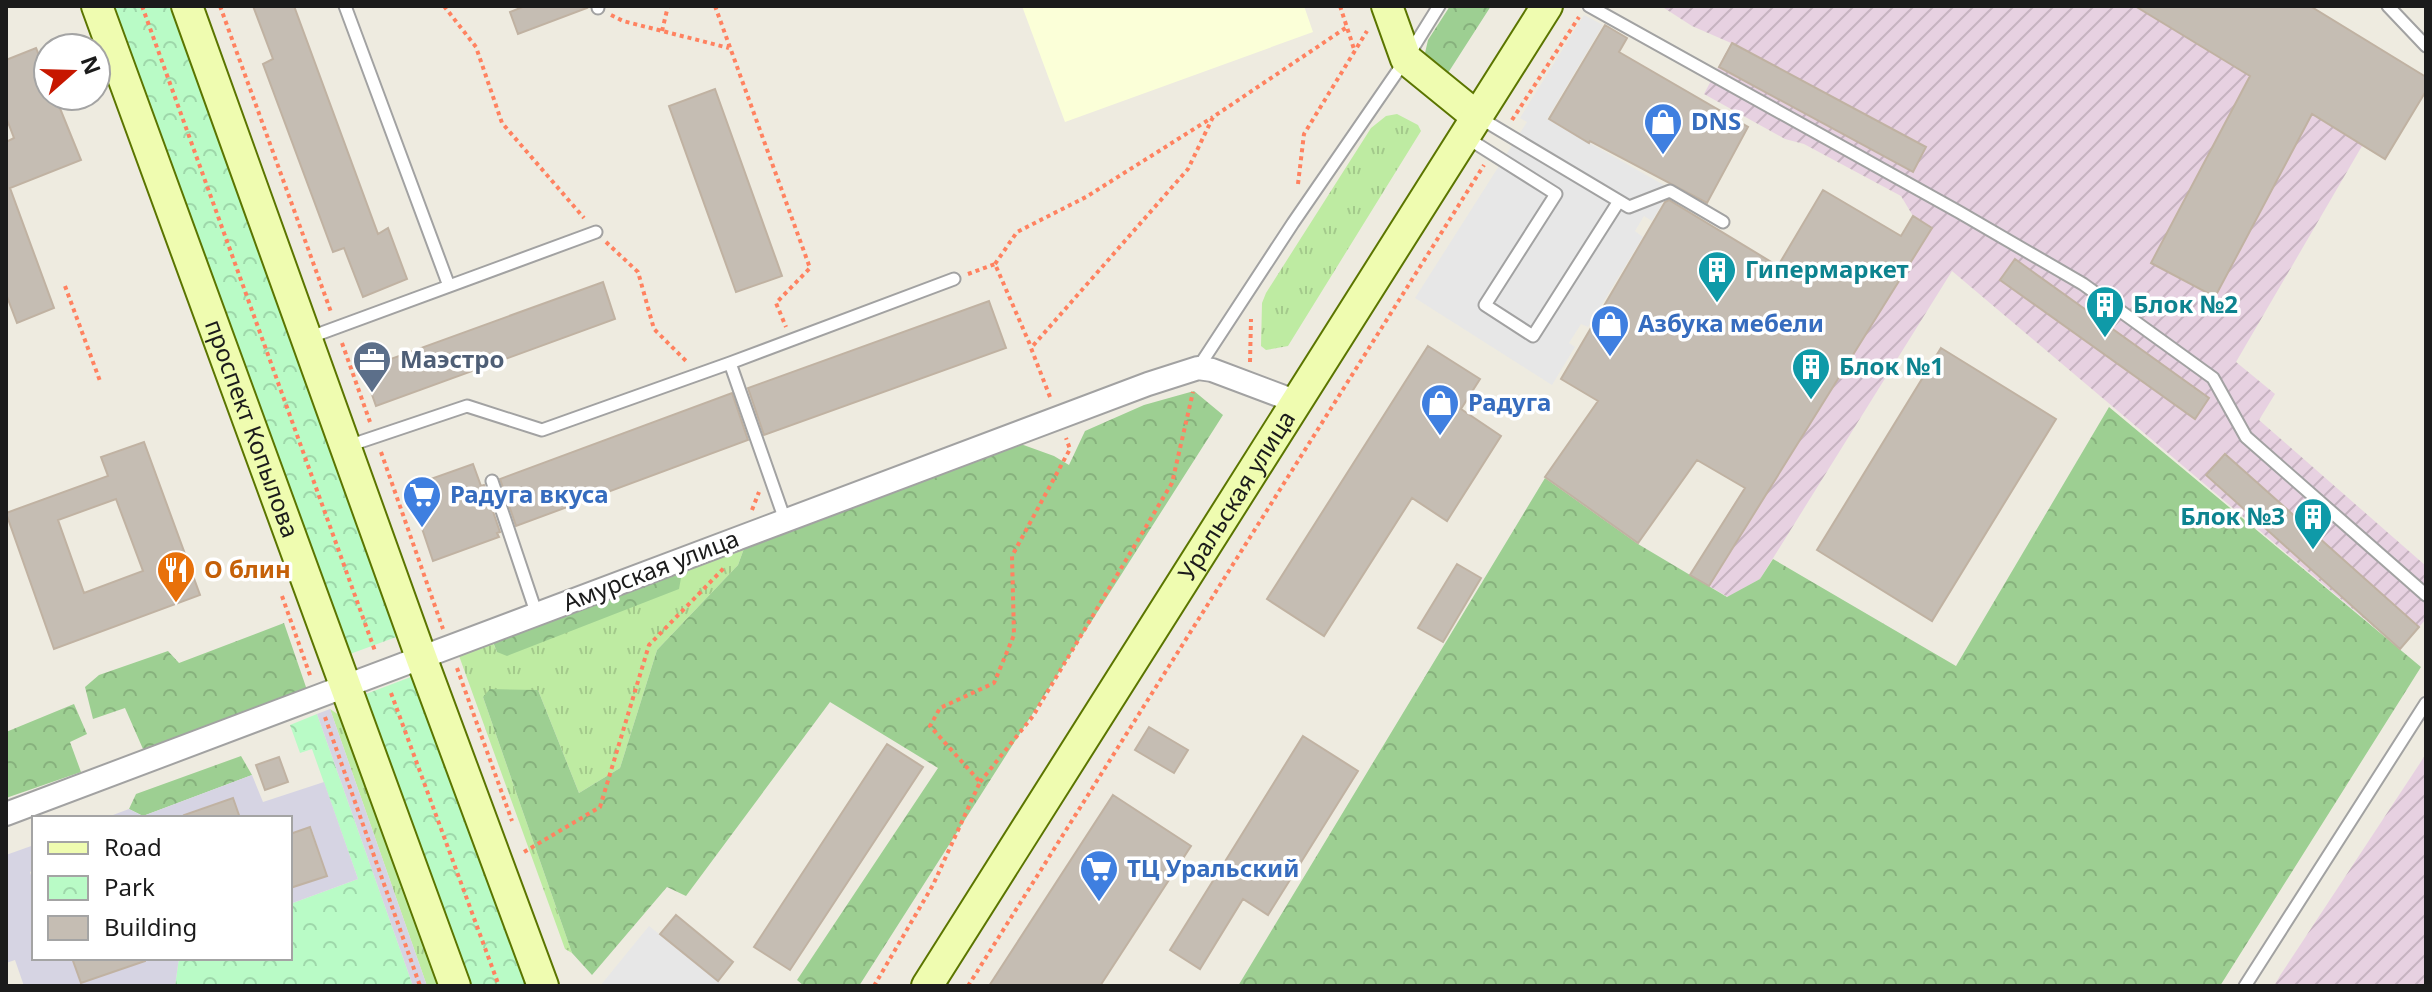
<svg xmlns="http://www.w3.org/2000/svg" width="2432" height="992" font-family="'Noto Sans',sans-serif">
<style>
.industrial{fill:url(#industrial-furrows)}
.education{fill:#fbffd8}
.grass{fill:url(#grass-tufts)}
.forest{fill:url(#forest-crowns)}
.park{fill:url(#park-crowns)}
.parking{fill:#e7e7e7}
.plaza{fill:#d6d4e3}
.building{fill:#c5bdb3;stroke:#c0b2a2;stroke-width:2;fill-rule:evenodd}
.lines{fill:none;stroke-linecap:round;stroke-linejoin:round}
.lane-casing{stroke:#a2a2a2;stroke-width:15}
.street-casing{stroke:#a2a2a2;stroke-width:26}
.secondary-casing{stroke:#5b7500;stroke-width:34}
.path{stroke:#ff8260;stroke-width:4;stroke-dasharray:4 4;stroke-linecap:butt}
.lane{stroke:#fff;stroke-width:11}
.street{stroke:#fff;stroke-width:22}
.secondary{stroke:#effcb0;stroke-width:30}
.labels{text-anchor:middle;stroke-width:7;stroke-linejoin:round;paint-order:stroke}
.shop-label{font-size:24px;font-weight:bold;fill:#366cbe;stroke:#fff;text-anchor:start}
.culture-label{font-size:24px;font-weight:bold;fill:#0d838f;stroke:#fff;text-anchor:start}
.service-label{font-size:24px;font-weight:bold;fill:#4e5e75;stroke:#fff;text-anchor:start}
.street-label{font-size:24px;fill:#1b1b1b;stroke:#fff}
.food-label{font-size:24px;font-weight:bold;fill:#c56008;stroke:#fff;text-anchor:start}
</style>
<defs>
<pattern id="industrial-furrows" width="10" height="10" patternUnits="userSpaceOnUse" patternTransform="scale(2)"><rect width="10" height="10" fill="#e7d1e1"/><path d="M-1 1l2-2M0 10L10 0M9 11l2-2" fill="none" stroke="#c6b3c0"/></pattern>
<pattern id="grass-tufts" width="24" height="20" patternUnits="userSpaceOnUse" patternTransform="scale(2)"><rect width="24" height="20" fill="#beeba2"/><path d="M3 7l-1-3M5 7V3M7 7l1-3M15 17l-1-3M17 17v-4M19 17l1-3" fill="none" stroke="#a3c98b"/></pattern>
<pattern id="forest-crowns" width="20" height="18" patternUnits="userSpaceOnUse" patternTransform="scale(2)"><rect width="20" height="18" fill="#9dcf92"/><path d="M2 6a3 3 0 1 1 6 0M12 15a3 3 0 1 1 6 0" fill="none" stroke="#87b17d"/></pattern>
<pattern id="park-crowns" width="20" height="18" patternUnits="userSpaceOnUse" patternTransform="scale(2)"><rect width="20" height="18" fill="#b9fbc6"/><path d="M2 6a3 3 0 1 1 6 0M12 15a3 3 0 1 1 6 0" fill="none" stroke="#9ed7aa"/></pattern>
</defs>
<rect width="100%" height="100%" fill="#eeebe0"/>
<path class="industrial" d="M1661,6H2310L2426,77V91L2385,159L2362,146L2236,362L2275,394L2259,420L2426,566V619L2419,627L2400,649L1952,271L1760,579L1728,597L1690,575L1913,216L1901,196L1804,144L1785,139L1704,94L1731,43L1692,26Z
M2426,754V986H2274L2281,974Z"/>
<path class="education" d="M1022,6H1304L1313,32L1065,122Z"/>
<path class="grass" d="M1397,114L1418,125L1421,131L1288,346L1266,350L1261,346L1262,303L1266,293L1371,128L1386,116Z
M746,543L738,565L657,650L620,768L579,793L538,690L483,697L572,953L565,949L458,653L501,635L493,643L497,652L670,572Z
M330,709L342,717L438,986H427Z"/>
<path class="forest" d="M1450,6H1491L1448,73L1430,62L1425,53L1428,40Z
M1194,391L1223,415L859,986H804L797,980L938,768L830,702L686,896L667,887L592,975L572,953L483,697L490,689L538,690L579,793L620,768L657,650L738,565L746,543L1018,443L1054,456L1069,465L1085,431L1144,405Z
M2109,407L2421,667L2220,986H1238L1545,478L1638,544L1727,597L1760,579L1773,559L1956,666Z
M669,572L681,578L679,589L507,656L497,652L493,642Z
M284,623L307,690L143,749L125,708L93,719L85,687L99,675L168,651L179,663Z
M74,704L87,734L70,742L81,772L6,798V732Z
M241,756L252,775L143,816L129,809L136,794Z"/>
<path class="park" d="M114,6H171L399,636L350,654Z
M416,675L527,986H471L366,694Z
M317,714L413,986H175L179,958H290V904L358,879L312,749L300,753L290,725Z"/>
<path class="parking" d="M1584,15L1603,25L1547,119L1671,189L1652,221L1644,216L1635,231L1643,237L1588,327L1581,324L1569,343L1575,347L1552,385L1415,298L1527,122L1520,118Z
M649,926L691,959L724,986H600Z"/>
<path class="plaza" d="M330,709L427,986H413L317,714Z
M252,775L263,802L324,782L358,879L290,904V888L327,876L311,827L290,834V818H240L233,798L194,811L195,818H105L129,809L143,816Z
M34,845V870L30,872L34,885V958H72L81,983L123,969L119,958H179L175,986H24L15,960L6,963V855Z"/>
<path class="building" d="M253,6H294L378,234L388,228L407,279L363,297L344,248L333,252L263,64L273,59Z
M525,6H586L587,8L518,34L510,12Z
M2135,6H2310L2426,77V91L2385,159L2312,114L2215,297L2151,263L2250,76Z
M1605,25L1627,38L1619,52L1748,127L1707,203L1590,141L1589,143L1549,119Z
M1732,43L1926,147L1913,172L1719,67Z
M36,48L48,77V96H55L81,160L10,188L54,308L17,323L6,294V142L14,138L6,117V60Z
M715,89L782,276L736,292L669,106Z
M1823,190L1901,236L1913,216L1932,228L1709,586L1690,575L1745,488L1697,460L1638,543L1545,477L1598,401L1561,379L1665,202L1669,200L1778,266Z
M2015,259L2209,398L2195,419L2000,280Z
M603,282L615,319L376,406L363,369Z
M989,301L1006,348L764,435L748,388Z
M1428,346L1480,379L1461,409L1501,436L1447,521L1412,498L1324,636L1267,599Z
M1941,348L2056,419L1932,621L1817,550Z
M732,393L748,440L516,526L500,479Z
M144,442L200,595L54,649L6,513L108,476L101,457ZM116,499L143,571L84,593L58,520Z
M2225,454L2419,627L2400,649L2206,475Z
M473,464L481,486L484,485L500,532L497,533L499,537L433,561L408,487Z
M1457,564L1481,578L1443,642L1418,628Z
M1149,727L1188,750L1174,773L1135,750Z
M1303,736L1358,771L1268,915L1243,899L1200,969L1170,950Z
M887,744L923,767L790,970L754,947Z
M279,757L288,782L265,790L256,765Z
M1113,795L1191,846L1100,986H989Z
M233,798L240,818H185L184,815Z
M310,827L327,876L290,888V834Z
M676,915L733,962L718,981L660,934Z
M72,958H145V961L81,983Z"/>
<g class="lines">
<g class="lane-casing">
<path id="lane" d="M345,6L449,286
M598,6V8
M1589,6L1959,212L2083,284L2213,378L2246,437L2426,595
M2388,6L2426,46
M1480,118L1629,207L1670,191L1723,222
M1464,136L1556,194L1485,305L1533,336L1619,201
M308,338L596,232
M730,363L785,520
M1198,368L1293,223L1406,59L1439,6
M348,446L467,406L542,430L730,363L954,279
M492,481L537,615
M2245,986L2426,703"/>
</g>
<g class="street-casing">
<path id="street" d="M6,814L1148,384L1198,368L1212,370L1297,402"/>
</g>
<g class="secondary-casing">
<g id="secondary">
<path id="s1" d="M97,6L455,986"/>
<path d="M187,6L421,657L543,986"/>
<path d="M1387,6L1406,59L1476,116"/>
<path id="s2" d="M927,986L1547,6"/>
</g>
</g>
<path class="path" d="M142,6L375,651
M220,6L331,312
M444,6L476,47L502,123L584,218
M715,6L810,268L776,303L786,327
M1340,6L1354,49
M611,15L623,21L729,48
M662,31L668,6
M1512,120L1579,17
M1298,184L1304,134L1367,31
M606,242L638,272L654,329L688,363
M995,264L1017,232L1086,197L1213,117
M968,274L995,264L1031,347
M65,286L100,381
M342,343L370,422
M1250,362L1251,319
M1050,397L1031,348L1188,169L1213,117L1347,27
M381,452L443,629
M752,510L759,492
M282,596L311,678
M457,668L512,821
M391,693L499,986
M325,717L420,986
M980,782L1033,716L1172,483L1193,392
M524,852L600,807L649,645L724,568
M874,986L933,885L980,782L930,726L940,708L994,683L1014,635L1012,556L1070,449L1066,438
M968,986L1484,165"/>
<use href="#lane" class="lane"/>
<use href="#street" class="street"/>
<use href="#secondary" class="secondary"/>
</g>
<defs>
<g id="shop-pin" transform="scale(2)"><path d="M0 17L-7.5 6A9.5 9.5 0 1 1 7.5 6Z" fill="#3f7fe0" stroke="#fff"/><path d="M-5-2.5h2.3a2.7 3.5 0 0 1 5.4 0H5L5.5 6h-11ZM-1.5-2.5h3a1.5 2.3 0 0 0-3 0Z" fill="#fff"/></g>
<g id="building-pin" transform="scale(2)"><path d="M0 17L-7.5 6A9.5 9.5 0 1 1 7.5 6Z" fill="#0f9aa8" stroke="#fff"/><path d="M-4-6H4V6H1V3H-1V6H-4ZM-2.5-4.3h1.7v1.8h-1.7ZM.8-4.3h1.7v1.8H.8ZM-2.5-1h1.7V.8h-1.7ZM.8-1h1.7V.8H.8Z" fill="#fff"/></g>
<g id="office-pin" transform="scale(2)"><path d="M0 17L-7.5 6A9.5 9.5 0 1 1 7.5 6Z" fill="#5c6f8a" stroke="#fff"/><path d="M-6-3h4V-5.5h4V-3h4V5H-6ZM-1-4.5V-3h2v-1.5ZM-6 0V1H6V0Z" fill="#fff"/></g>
<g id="supermarket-pin" transform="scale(2)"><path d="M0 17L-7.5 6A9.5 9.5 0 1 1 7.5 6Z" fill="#3f7fe0" stroke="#fff"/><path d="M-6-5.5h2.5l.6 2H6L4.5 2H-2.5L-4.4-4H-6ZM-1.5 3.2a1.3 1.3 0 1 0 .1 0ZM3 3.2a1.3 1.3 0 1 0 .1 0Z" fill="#fff"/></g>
<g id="restaurant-pin" transform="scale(2)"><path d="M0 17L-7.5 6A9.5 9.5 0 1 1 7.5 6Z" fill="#e8710a" stroke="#fff"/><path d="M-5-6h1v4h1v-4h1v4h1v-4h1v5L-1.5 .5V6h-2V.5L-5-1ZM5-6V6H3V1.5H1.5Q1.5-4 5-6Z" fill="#fff"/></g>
</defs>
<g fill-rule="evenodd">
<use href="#shop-pin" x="1663" y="122"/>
<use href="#building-pin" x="1717" y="270"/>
<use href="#building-pin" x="2105" y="305"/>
<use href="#shop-pin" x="1610" y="324"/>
<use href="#office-pin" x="372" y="360"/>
<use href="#building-pin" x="1811" y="367"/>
<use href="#shop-pin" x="1440" y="403"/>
<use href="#supermarket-pin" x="422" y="495"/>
<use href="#building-pin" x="2313" y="517"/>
<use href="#restaurant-pin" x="176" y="570"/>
<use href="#supermarket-pin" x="1099" y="869"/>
</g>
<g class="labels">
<g class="shop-label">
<text x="1691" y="130">DNS</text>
<text x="1638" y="332">Азбука мебели</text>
<text x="1468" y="411">Радуга</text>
<text x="450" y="503">Радуга вкуса</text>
<text x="1127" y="877">ТЦ Уральский</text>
</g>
<g class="culture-label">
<text x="1745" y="278">Гипермаркет</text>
<text x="2133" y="313">Блок №2</text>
<text x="1839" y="375">Блок №1</text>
<text x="2285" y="525" text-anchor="end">Блок №3</text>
</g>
<g class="service-label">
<text x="400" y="368">Маэстро</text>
</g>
<g class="street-label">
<text dy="8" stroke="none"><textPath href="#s1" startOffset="450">проспект Копылова</textPath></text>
<text dy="8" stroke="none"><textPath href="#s2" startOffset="580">Уральская улица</textPath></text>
<text transform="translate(651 571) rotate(-21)" y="8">Амурская улица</text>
</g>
<g class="food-label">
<text x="204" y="578">О блин</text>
</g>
</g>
<rect width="2432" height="992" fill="none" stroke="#1b1b1b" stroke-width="16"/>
<rect x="32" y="816" width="260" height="144" fill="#ffffff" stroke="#a4a4a4" stroke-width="2"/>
<rect x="48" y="842" width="40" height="12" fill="#effcb0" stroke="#a4a4a4" stroke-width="2"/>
<text x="104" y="856" font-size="24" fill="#1b1b1b">Road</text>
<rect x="48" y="876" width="40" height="24" fill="url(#park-crowns)" stroke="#a4a4a4" stroke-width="2"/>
<text x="104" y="896" font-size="24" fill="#1b1b1b">Park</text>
<rect x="48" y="916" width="40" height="24" fill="#c5bdb3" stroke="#a4a4a4" stroke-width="2"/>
<text x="104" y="936" font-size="24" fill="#1b1b1b">Building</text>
<g transform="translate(72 72) rotate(70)"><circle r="38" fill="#ffffff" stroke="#a4a4a4" stroke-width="2"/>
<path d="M0-6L14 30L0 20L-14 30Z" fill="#c71700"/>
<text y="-12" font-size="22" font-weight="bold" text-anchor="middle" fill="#1b1b1b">N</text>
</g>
</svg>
